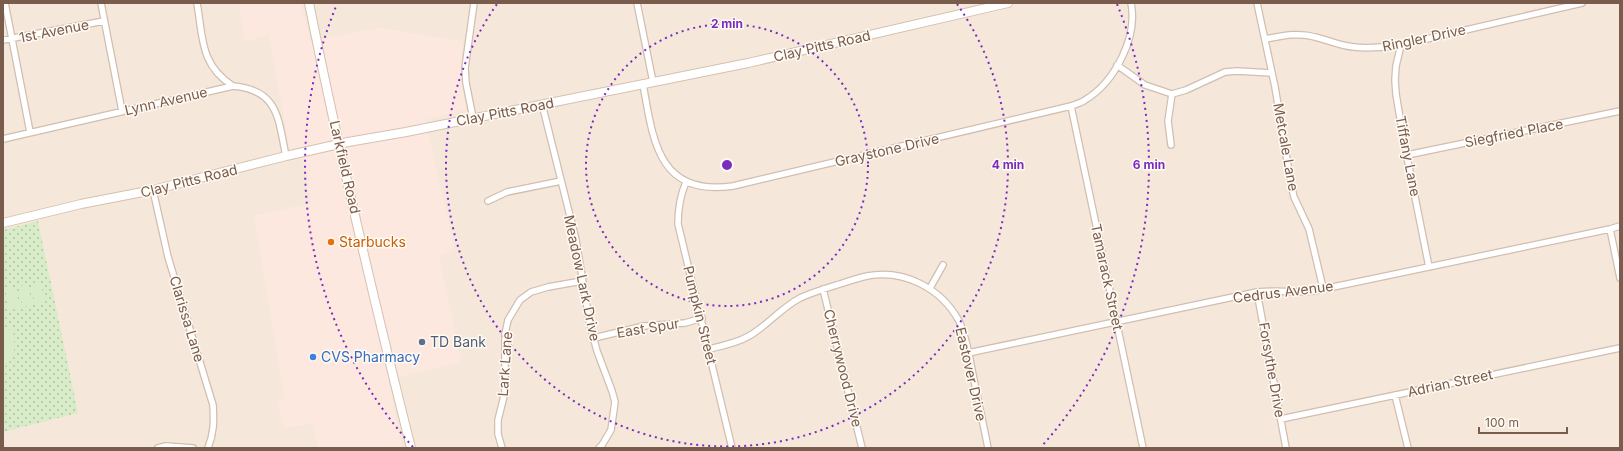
<svg xmlns="http://www.w3.org/2000/svg" width="1623" height="451" font-family="Inter,sans-serif">
<style>
.residential{fill:#f5e8da}
.commercial{fill:#fde8e0}
.park{fill:url(#park-dots)}
.pitch{fill:#d8ecc9}
.lines{fill:none;stroke-linecap:round;stroke-linejoin:round}
.street-casing{stroke:#d1beb0;stroke-width:8}
.secondary-casing{stroke:#d6c0b0;stroke-width:10}
.street{stroke:#fff;stroke-width:5.5}
.secondary{stroke:#fff;stroke-width:8}
.ring{fill:none;stroke:#7b2cbf;stroke-width:2;stroke-dasharray:2 4}
.food-dot{fill:#e8710a;stroke:#fffaf3;stroke-width:1.5}
.service-dot{fill:#5c6f8a;stroke:#fffaf3;stroke-width:1.5}
.shop-dot{fill:#3f7fe0;stroke:#fffaf3;stroke-width:1.5}
.labels{text-anchor:middle;stroke-width:3;stroke-linejoin:round;paint-order:stroke}
.street-label{font-size:14px;fill:#7a5c4d;stroke:#fffaf3}
.food-label{font-size:14px;fill:#c56008;stroke:#fffaf3;text-anchor:start}
.service-label{font-size:14px;fill:#4e5e75;stroke:#fffaf3;text-anchor:start}
.shop-label{font-size:14px;fill:#366cbe;stroke:#fffaf3;text-anchor:start}
.centre{fill:#7b2cbf;stroke:#fffaf3;stroke-width:2}
.ring-label{font-size:12px;text-anchor:middle;font-weight:bold;fill:#7b2cbf;stroke:#fffaf3;stroke-width:3;stroke-linejoin:round;paint-order:stroke}
</style>
<defs>
<pattern id="park-dots" width="8" height="8" patternUnits="userSpaceOnUse"><rect width="8" height="8" fill="#d8ecc9"/><path d="M2 2h.1M6 6h.1" fill="none" stroke="#b4c2a5" stroke-width="1.8" stroke-linecap="round"/></pattern>
</defs>
<rect width="100%" height="100%" fill="#fdf6ec"/>
<path class="residential" d="M3,3H1620V448H3Z"/>
<path class="commercial" d="M239,3H301L310,41L380,28L462,41L461,78L466,109L425,120L455,250L439,256L461,362L388,379L402,448H318L312,423L284,428L278,403L285,399L254,216L311,203L300,146L290,150L269,35L245,41Z"/>
<path class="park" d="M38,221L78,413L3,432V230Z"/>
<path class="pitch" d="M40,282L45,302L35,304L31,284Z
M28,285L32,305L23,307L18,286Z
M15,287L20,308L10,310L5,290Z
M13,329C15,343 17,359 3,368V330Z"/>
<g class="lines">
<g class="street-casing">
<path id="street" d="M5,3L30,132
M101,3L122,111
M197,3C203,38 200,65 233,86
M637,3L653,82
M1257,3L1275,87L1291,184L1294,197L1309,229L1323,288
M1265,39C1282,36 1298,32 1315,37C1328,40 1340,46 1354,47C1370,49 1385,47 1401,45L1582,3
M3,40L104,21
M1401,45L1396,66L1395,80L1396,94L1404,142L1429,267
M1117,65L1145,85L1172,94L1186,90L1225,72L1237,71L1272,73
M643,84C653,140 658,197 733,186L1071,106C1076,104 1081,103 1085,100C1115,82 1138,37 1131,3
M542,104L576,240L590,325L597,351L612,391L615,402L611,430L602,445L599,448
M1071,106L1143,448
M473,118L466,83L465,68L474,3
M3,139L233,86C279,90 278,119 286,156
M1171,145L1168,121L1172,94
M1407,155L1620,111
M686,182C680,196 678,208 678,224L732,448
M153,190L168,257L213,405C214,421 214,433 208,448
M488,201L507,192L561,181
M1610,229L1620,278
M930,288L943,265
M823,289L862,448
M1257,292L1286,448
M594,338L644,326L685,323L702,318
M709,349C722,346 737,343 749,336C768,325 781,308 800,298C813,292 827,288 840,284C849,281 858,278 867,276C904,269 941,288 959,321C966,336 969,354 972,370C977,396 983,422 988,448
M968,353L1257,292C1277,290 1295,293 1314,291L1610,229L1620,226
M1395,395L1408,448
M1281,419L1620,348
M158,448L166,446L193,448
M502,448L498,434V420L505,392V334L508,320L520,300L531,292L548,287L582,281"/>
</g>
<g class="secondary-casing">
<path id="secondary" d="M309,3C339,152 374,301 411,448
M3,223L81,204L153,190L286,156L348,142L406,132L748,63L1008,3"/>
</g>
<use href="#street" class="street"/>
<use href="#secondary" class="secondary"/>
</g>
<g class="ring">
<circle cx="727" cy="165" r="141"/>
<path d="M957 4A281 281 0 1 1 497 4"/>
<path d="M413 447A422 422 0 0 1 337 4M1117 4A422 422 0 0 1 1041 447"/>
</g>
<circle class="food-dot" cx="331" cy="242" r="4"/>
<circle class="service-dot" cx="422" cy="342" r="4"/>
<circle class="shop-dot" cx="313" cy="357" r="4"/>
<g class="labels">
<g class="street-label">
<text transform="translate(54 31) rotate(-11)" y="5">1st Avenue</text>
<text transform="translate(1424 38) rotate(-12)" y="5">Ringler Drive</text>
<text transform="translate(822 46) rotate(-13)" y="5">Clay Pitts Road</text>
<text transform="translate(166 101) rotate(-13)" y="5">Lynn Avenue</text>
<text transform="translate(505 112) rotate(-11)" y="5">Clay Pitts Road</text>
<text transform="translate(1514 133) rotate(-11)" y="5">Siegfried Place</text>
<text transform="translate(1286 147) rotate(80)" y="5">Metcale Lane</text>
<text transform="translate(887 150) rotate(-13)" y="5">Graystone Drive</text>
<text transform="translate(1408 156) rotate(79)" y="5">Tiffany Lane</text>
<text transform="translate(345 167) rotate(77)" y="5">Larkfield Road</text>
<text transform="translate(189 181) rotate(-14)" y="5">Clay Pitts Road</text>
<text transform="translate(1107 277) rotate(78)" y="5">Tamarack Street</text>
<text transform="translate(582 278) rotate(78)" y="5">Meadow Lark Drive</text>
<text transform="translate(1283 292) rotate(-7)" y="5">Cedrus Avenue</text>
<text transform="translate(700 315) rotate(76)" y="5">Pumpkin Street</text>
<text transform="translate(187 319) rotate(73)" y="5">Clarissa Lane</text>
<text transform="translate(648 328) rotate(-9)" y="5">East Spur</text>
<text transform="translate(505 364) rotate(-86)" y="5">Lark Lane</text>
<text transform="translate(843 368) rotate(76)" y="5">Cherrywood Drive</text>
<text transform="translate(1272 370) rotate(80)" y="5">Forsythe Drive</text>
<text transform="translate(971 374) rotate(77)" y="5">Eastover Drive</text>
<text transform="translate(1450 383) rotate(-12)" y="5">Adrian Street</text>
</g>
<g class="food-label">
<text x="339" y="247">Starbucks</text>
</g>
<g class="service-label">
<text x="430" y="347">TD Bank</text>
</g>
<g class="shop-label">
<text x="321" y="362">CVS Pharmacy</text>
</g>
</g>
<circle cx="727" cy="165" r="6" class="centre"/>
<g class="ring-label">
<text x="727" y="28">2 min</text>
<text x="1008" y="169">4 min</text>
<text x="1149" y="169">6 min</text>
</g>
<rect width="1623" height="451" fill="none" stroke="#7a5c4d" stroke-width="8"/>
<path d="M1479 427v6h88v-6" fill="none" stroke="#7a5c4d" stroke-width="2"/>
<text x="1485" y="427" font-size="12" fill="#7a5c4d" stroke="#fffaf3" stroke-width="3" paint-order="stroke">100 m</text>
</svg>
